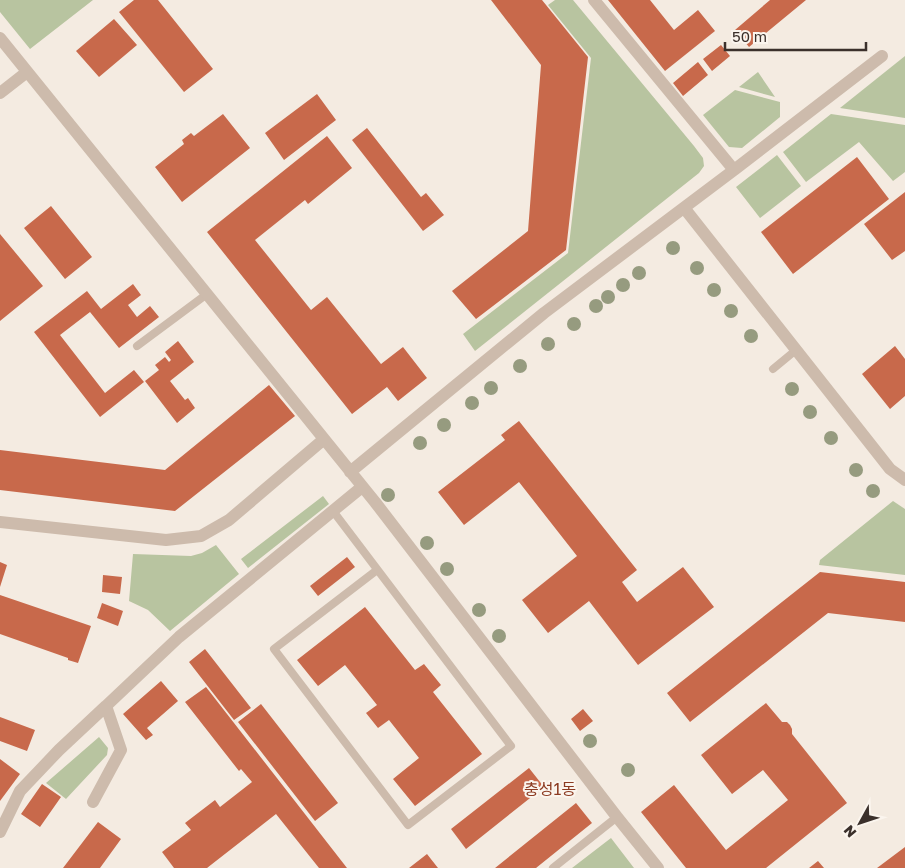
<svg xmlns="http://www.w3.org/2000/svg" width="905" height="868" font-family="'Golos Text','Noto Sans KR',sans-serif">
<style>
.green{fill:#b8c4a0}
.building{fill:#c8694b}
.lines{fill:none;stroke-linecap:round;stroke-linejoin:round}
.lane{stroke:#cdbbac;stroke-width:8}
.street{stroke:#cdbbac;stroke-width:12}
.tree{fill:#969b7f}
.labels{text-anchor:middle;stroke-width:4;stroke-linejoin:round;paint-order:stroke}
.quarter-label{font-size:16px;fill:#8c3b22;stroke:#fbf5ee}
</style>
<rect width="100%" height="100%" fill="#f4ebe1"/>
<path class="green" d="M0,0H93L30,49L0,12Z
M555,0H573L694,146L703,158L704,166L699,173L475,351L463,334L568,253L591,58L548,5Z
M905,56V118L840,108Z
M758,72L775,97L739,87Z
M735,90L780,102V117L742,148L729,147L703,115Z
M831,114L905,125V172L893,181L859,142L806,182L783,152Z
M777,155L801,186L760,218L736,187Z
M323,496L329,504L248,568L241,559Z
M893,501L905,509V575L819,565L820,560Z
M216,545L239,574L170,631L148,610L129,601L133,554L191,556L202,553Z
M99,737L108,748L107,755L66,799L46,783Z
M611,838L634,868H572Z"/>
<path class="building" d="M134,0H158L213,69L184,92L119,12Z
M491,0H542L588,57L566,250L476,319L452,291L528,231L541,65Z
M608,0H650L674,30L698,10L715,31L665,71Z
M770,0H806L749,47L735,30Z
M114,19L137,45L99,77L76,51Z
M721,45L730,56L712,71L703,59Z
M698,62L708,75L683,96L673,83Z
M317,94L336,120L284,160L265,133Z
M223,114L250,148L182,202L155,167L184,144L182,140L191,133L194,136Z
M367,128L421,197L426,193L444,215L423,231L352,140Z
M327,136L352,168L308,204L305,200L255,240L311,310L327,297L381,364L403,347L427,378L398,401L387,387L352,414L207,232Z
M857,157L889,199L793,274L761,232Z
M905,192V251L892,260L864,224Z
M51,206L92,257L65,279L24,228Z
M0,234L43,286L0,321Z
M133,284L141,295L128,305L137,317L150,306L159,317L119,348L90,312L60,335L105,393L134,370L144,382L100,417L34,332L87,291L101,309Z
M178,341L194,362L170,381L185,400L188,398L195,408L177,423L145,381L159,370L155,365L165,357L169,362L171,360L165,352Z
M895,346L905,359V396L890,409L862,374Z
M269,385L295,416L175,511L0,490V450L165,470Z
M519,421L637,570L622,582L637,602L683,567L714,607L638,665L589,601L548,633L522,600L577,556L519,482L464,525L438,492L505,440L501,435Z
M347,557L355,567L318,596L310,586Z
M0,562L7,565L0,587Z
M820,572L905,582V622L828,613L690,722L667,693Z
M103,575L122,577L120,594L102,592Z
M0,595L91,626L78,663L68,660V658L0,634Z
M102,603L123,611L118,626L97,618Z
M365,607L415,670L424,664L441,685L433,692L482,754L415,806L393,779L419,758L389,720L378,728L366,713L377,705L345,665L318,686L297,660Z
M205,649L251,708L234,720L189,662Z
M161,681L178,701L147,728L153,735L146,740L123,714Z
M206,687L259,755L347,868H319L276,814L207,868H174L162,852L191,830L185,823L215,800L220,807L252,782L241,769L239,771L185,702Z
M766,703L782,722H787L790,725L792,729V734L847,803L766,868H686L641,812L674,785L726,850L788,800L763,770L732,794L701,755Z
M261,704L338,803L315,821L238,722Z
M583,709L593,721L580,731L571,719Z
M0,717L35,730L27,751L0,741Z
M0,759L20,774L0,801Z
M529,768L544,787L466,849L451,829Z
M42,784L61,797L40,827L21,814Z
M576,803L592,823L536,868H495Z
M98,822L121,839L100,868H63Z
M905,847V868H877Z
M427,854L438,868H409Z
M818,861L824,868H809Z"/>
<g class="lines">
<path class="lane" d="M137,346L207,294
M773,369L796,350
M333,511L511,746L408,825L274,649L377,570
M553,868L617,817"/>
<path class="street" d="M0,38L375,502L617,817L658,868
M0,93L27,72
M734,170L882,56
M685,209L890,469L905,480
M350,472L544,313L734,170L594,0
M0,522L166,540L201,536L229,520L323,440
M93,802L121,750L106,706L179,637L362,487
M0,832L20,791L59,750L106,706"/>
</g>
<g class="tree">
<circle cx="673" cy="248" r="7"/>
<circle cx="697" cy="268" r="7"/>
<circle cx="639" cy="273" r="7"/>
<circle cx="623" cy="285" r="7"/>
<circle cx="714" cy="290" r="7"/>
<circle cx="608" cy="297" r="7"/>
<circle cx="596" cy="306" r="7"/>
<circle cx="731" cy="311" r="7"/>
<circle cx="574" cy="324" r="7"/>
<circle cx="751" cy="336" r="7"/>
<circle cx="548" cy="344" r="7"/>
<circle cx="520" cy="366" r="7"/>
<circle cx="491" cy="388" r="7"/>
<circle cx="792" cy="389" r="7"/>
<circle cx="472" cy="403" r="7"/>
<circle cx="810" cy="412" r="7"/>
<circle cx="444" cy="425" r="7"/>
<circle cx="831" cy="438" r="7"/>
<circle cx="420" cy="443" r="7"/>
<circle cx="856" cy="470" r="7"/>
<circle cx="873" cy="491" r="7"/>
<circle cx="388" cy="495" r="7"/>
<circle cx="427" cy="543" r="7"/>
<circle cx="447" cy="569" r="7"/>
<circle cx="479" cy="610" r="7"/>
<circle cx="499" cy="636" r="7"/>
<circle cx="590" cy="741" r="7"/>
<circle cx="628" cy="770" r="7"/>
</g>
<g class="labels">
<g class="quarter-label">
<text x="550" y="795">충성1동</text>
</g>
</g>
<g transform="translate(860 823) rotate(230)" stroke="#fbf5ee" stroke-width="4" paint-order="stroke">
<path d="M0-4L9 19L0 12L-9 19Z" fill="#3b302b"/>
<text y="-8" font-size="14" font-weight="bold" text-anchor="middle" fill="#3b302b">N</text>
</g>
<path d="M725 42v8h141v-8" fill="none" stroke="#3b302b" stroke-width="2.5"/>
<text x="732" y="42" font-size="15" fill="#3b302b" stroke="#fbf5ee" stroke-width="4" paint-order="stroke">50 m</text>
</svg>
